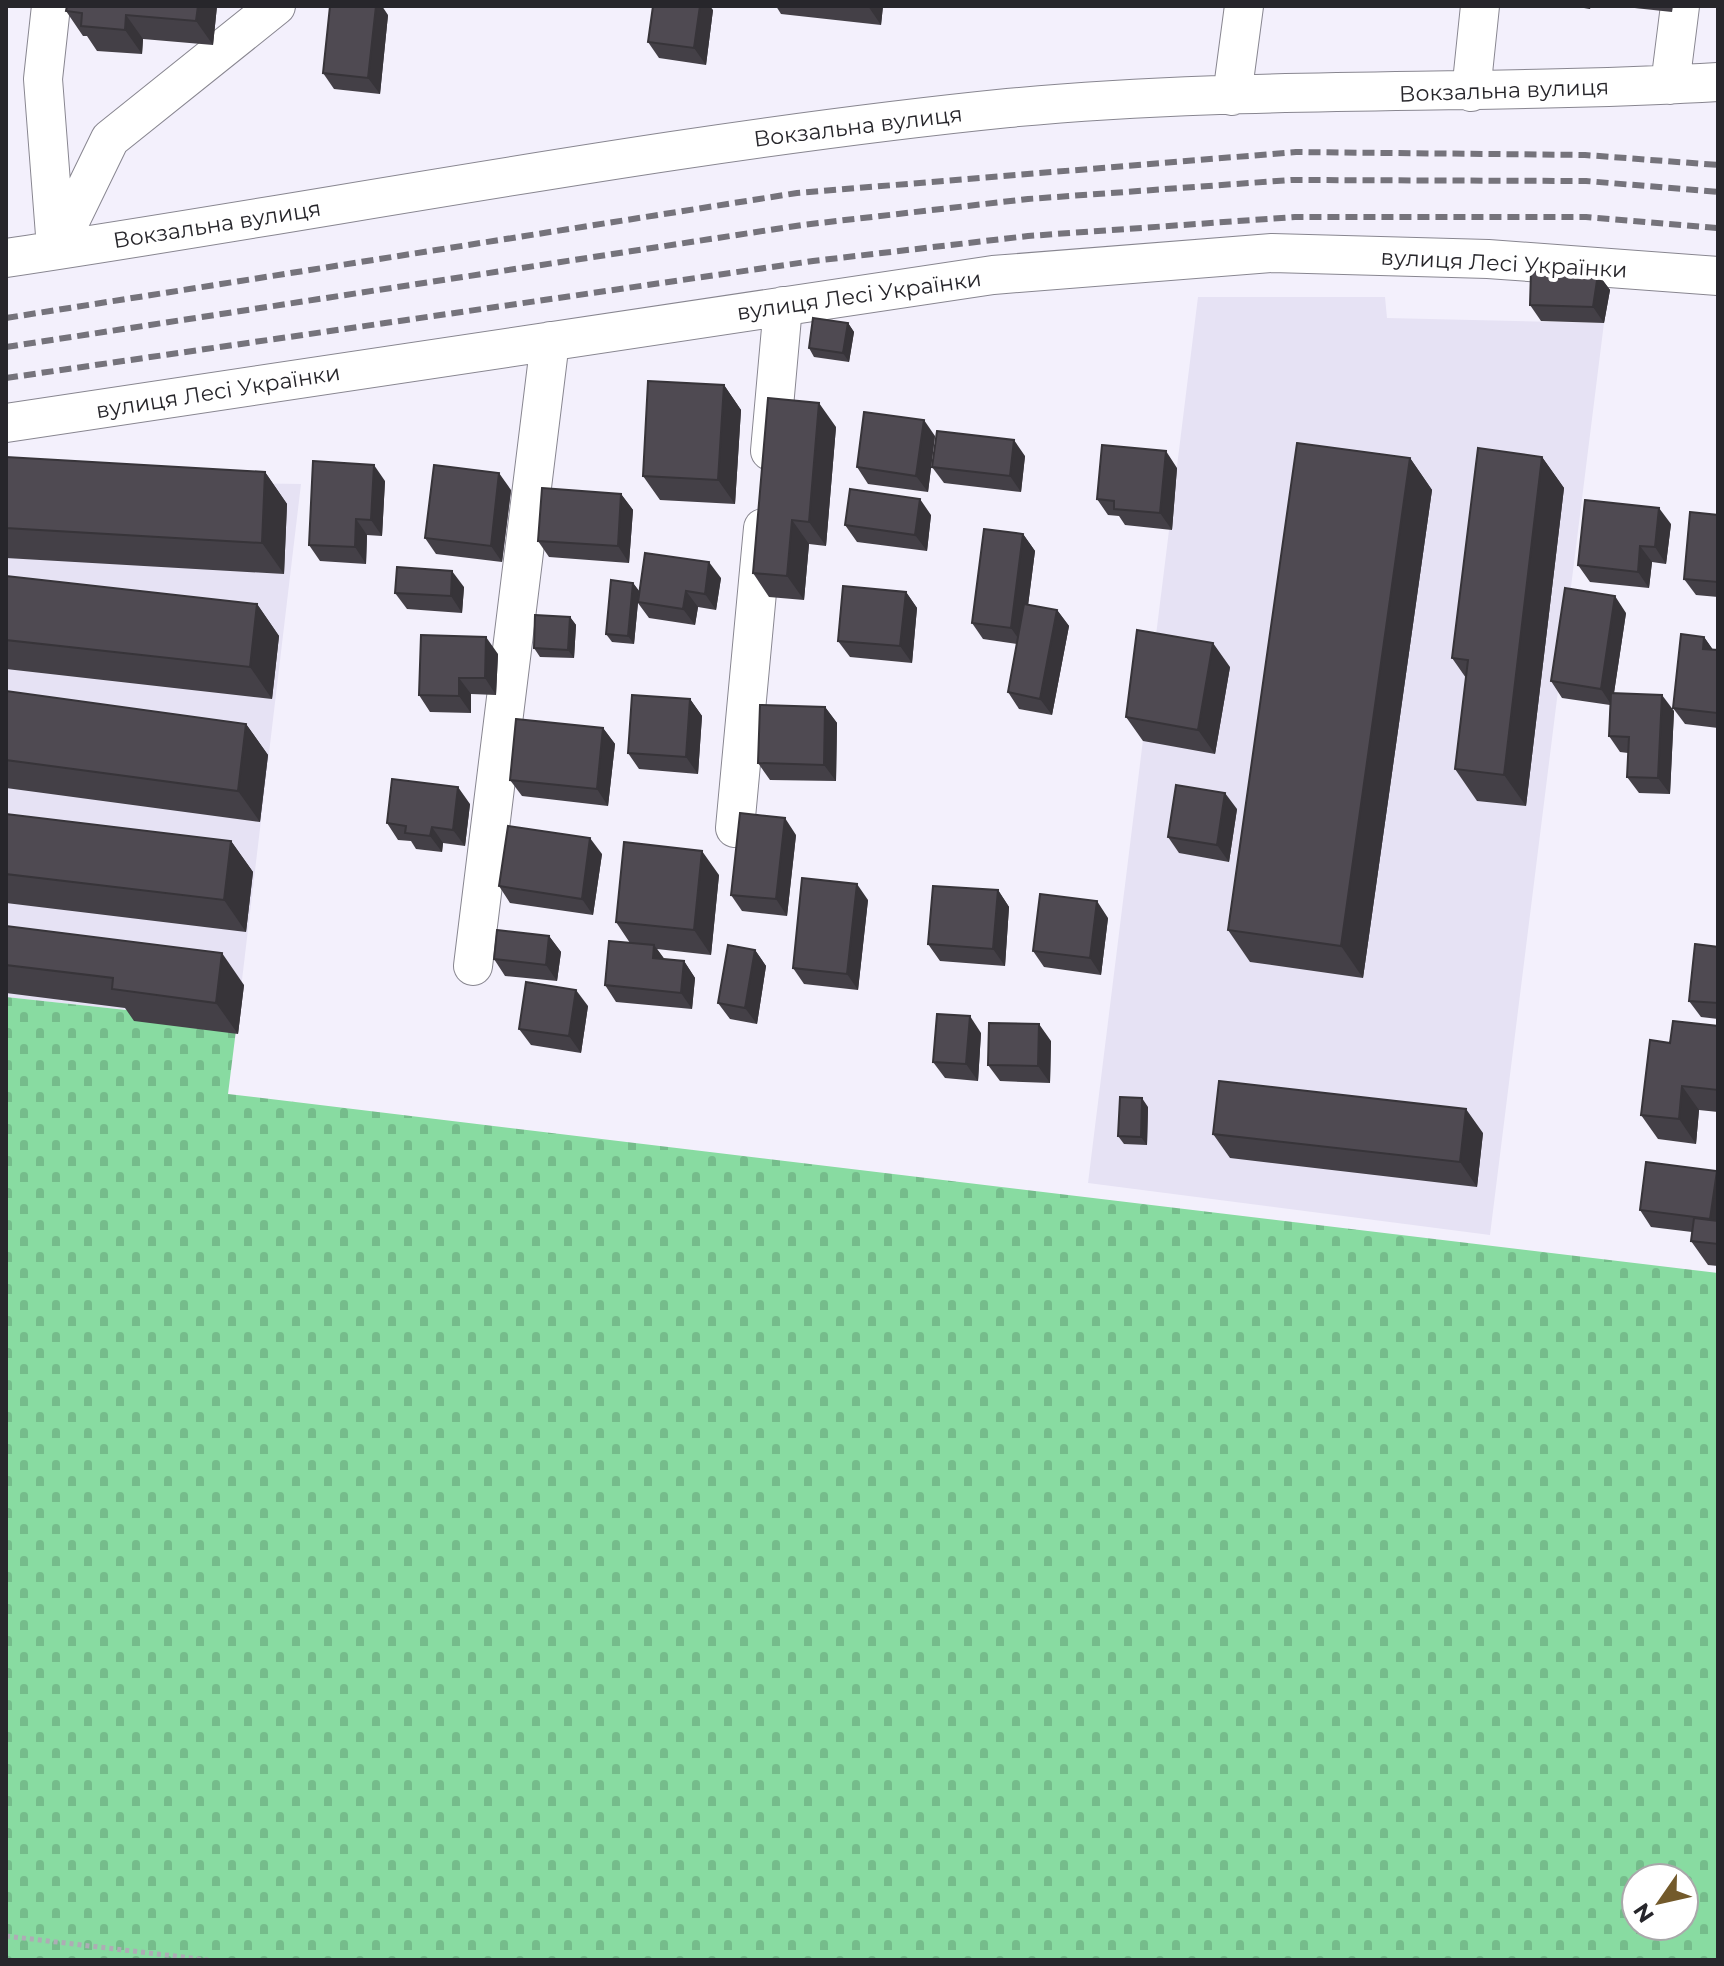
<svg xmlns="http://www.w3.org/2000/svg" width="1724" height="1966" font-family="Montserrat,sans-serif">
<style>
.built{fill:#e6e2f4}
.cemetery{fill:url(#cemetery-stones);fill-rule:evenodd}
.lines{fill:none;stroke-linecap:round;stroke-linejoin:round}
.minor-casing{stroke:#888690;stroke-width:40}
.path{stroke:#aeacb5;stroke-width:5;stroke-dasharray:4 4;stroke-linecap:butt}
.minor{stroke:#fff;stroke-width:38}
.rail{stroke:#75737b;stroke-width:6;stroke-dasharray:12 6;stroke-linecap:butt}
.wall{fill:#444047}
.shaded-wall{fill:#373439}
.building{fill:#4f4a52;stroke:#373439;stroke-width:2}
.labels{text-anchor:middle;stroke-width:8;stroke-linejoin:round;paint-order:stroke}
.street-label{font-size:22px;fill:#27262b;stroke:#fff}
</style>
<defs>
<pattern id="cemetery-stones" width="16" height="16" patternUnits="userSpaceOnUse" patternTransform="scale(2)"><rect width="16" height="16" fill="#88dba1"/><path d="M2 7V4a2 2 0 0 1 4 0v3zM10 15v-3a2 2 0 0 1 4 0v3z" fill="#75bc8b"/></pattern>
</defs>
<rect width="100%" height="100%" fill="#f3f0fc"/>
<path class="built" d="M1198,297H1385L1387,318L1604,323L1490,1235L1088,1183Z
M6,479L301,484L237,1022L6,997Z"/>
<path class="cemetery" d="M6,997L237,1022L228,1094L1718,1273V1960H6ZM1636,1878H1684V1926H1636Z"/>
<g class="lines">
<g class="minor-casing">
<path id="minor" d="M51,6L43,79L56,248
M1670,85L1680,6
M1471,92L1480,6
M1232,96L1244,6
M56,250L110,139L276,6
M6,258C340,208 672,142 1008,108C1244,85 1482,96 1718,82
M6,423L993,275L1272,253L1488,259L1718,276
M770,451L783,306
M735,828L763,528
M473,966L550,341"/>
</g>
<path class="path" d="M6,1936L208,1960"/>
<use href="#minor" class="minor"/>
<path class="rail" d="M6,318L797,193L1296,152L1585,155L1718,165
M6,347L802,225L1028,199L1291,180L1586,181L1718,192
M6,378L813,261L1028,236L1295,217H1586L1718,228"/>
</g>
<path class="wall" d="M67,6H217L213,45L143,39L142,54L97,51L87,36H83L66,11Z
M776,6H883L881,25L781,14Z
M1572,6H1591L1590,9Z
M1616,6H1673L1672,12Z
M713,10L706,65L659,58L648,42Z
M388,15L380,94L334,89L323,73Z
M1598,274L1610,290L1604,323L1541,321L1530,305Z
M848,323L854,332L849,362L814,357L809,348Z
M724,385L741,410L735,504L660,500L643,476Z
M836,427L826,546L809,544L804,600L769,597L753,573Z
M935,436L928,492L868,484L857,467Z
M1025,456L1021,492L944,483L932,467Z
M6,457L265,472L287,504L284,574L6,558Z
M1542,457L1564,488L1526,806L1477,801L1455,769L1466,678L1452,658Z
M1410,458L1432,490L1363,978L1250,962L1228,930Z
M1177,468L1172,530L1125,525L1119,516L1108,515L1097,499Z
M385,481L382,536L367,535L366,564L320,561L309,545Z
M511,490L502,562L436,554L425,538Z
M621,494L633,510L629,563L549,557L538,541Z
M931,515L927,551L857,542L845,525Z
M1718,515V597L1696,595L1684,579Z
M1671,524L1666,564L1652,562L1649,588L1590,582L1578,565Z
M1023,534L1035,551L1028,605L1057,610L1069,626L1052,715L1019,709L1008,692L1017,644L983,639L972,623Z
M6,576L257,604L279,636L272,699L6,669Z
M721,578L716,610L698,607L695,625L649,618L638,603L634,644L612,642L606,634L633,583L639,591Z
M464,587L462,613L407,609L395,593Z
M906,592L917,608L912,663L850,657L838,641Z
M1626,613L1614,693L1674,711L1670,794L1639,793L1627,777L1628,753L1620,752L1609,736L1610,705L1562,698L1551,681Z
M570,617L576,625L574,658L540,657L534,648Z
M1704,637L1713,650H1718V728L1685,724L1673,708Z
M498,654L496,695L471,694V713L430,712L419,695Z
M1230,667L1215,754L1143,741L1126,717Z
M6,691L246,724L268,755L260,822L6,788Z
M690,699L702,716L698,774L639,769L628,753Z
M825,707L837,723L836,781L770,780L758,763Z
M603,728L615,744L608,806L522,796L510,780Z
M470,804L465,846L443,843L442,852L416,849L411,841L398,840L387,823Z
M1237,809L1229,862L1179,853L1168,837Z
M6,814L231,841L253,872L246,932L6,903Z
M796,835L787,916L742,911L731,895Z
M602,854L593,915L510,903L499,886Z
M719,875L711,955L657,949L664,959L684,961L695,978L692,1009L616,1002L605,985L630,943L616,922Z
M998,890L1009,907L1005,966L940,961L928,944Z
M868,900L858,990L804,984L793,968Z
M1108,918L1101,975L1044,967L1033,951Z
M6,926L244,985L238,1034L134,1021L125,1008L6,993Z
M549,936L561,952L557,981L505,976L494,959Z
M1718,947V1019L1701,1017L1689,1001Z
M755,950L766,966L757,1024L730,1019L718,1003Z
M588,1006L581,1053L531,1045L519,1029Z
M1718,1026V1112L1699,1110L1696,1144L1658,1139L1641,1115L1670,1043Z
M981,1033L978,1081L945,1078L933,1062Z
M1051,1041L1050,1083L1000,1081L988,1065Z
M1148,1107L1147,1145L1124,1144L1118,1136Z
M1483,1133L1477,1187L1230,1158L1213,1134Z
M1718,1173V1266L1708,1265L1691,1241L1692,1232L1651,1227L1640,1210Z"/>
<path class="shaded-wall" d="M198,6H217L213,45L196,21Z
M376,6H382L388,15L380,94L368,78Z
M700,6H710L713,10L706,65L694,48Z
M868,6H883L881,25Z
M126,15L143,39L142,54L125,30Z
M1598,274L1610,290L1604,323L1593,307Z
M848,323L854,332L849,362L843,353Z
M724,385L741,410L735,504L718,480Z
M819,403L836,427L826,546L809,522Z
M924,420L935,436L928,492L916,476Z
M1014,440L1025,456L1021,492L1010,476Z
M1166,451L1177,468L1172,530L1160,513Z
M1542,457L1564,488L1526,806L1504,775Z
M1410,458L1432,490L1363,978L1341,946Z
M374,465L385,481L382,536L371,520Z
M265,472L287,504L284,574L262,543Z
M499,473L511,490L502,562L491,546Z
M621,494L633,510L629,563L618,546Z
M920,499L931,515L927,551L915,535Z
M1659,508L1671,524L1666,564L1655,547Z
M356,519L367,535L366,564L355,547Z
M792,520L809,544L804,600L787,576Z
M1023,534L1035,551L1023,645L1011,628Z
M1640,546L1652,562L1649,588L1638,572Z
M709,562L721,578L716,610L705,594Z
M452,571L464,587L462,613L451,596Z
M633,583L639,591L634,644L628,636Z
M686,591L698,607L695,625L683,609Z
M906,592L917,608L912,663L900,646Z
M1615,596L1626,613L1612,706L1601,689Z
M257,604L279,636L272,699L250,667Z
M1057,610L1069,626L1052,715L1040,699Z
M570,617L576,625L574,658L568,650Z
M486,637L498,654L496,695L485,678Z
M1704,637L1716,654L1703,649Z
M1213,643L1230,667L1215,754L1198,730Z
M459,678L471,694V713L459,696Z
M1662,695L1674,711L1670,794L1658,778Z
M690,699L702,716L698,774L686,757Z
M825,707L837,723L836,781L824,765Z
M246,724L268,755L260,822L238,791Z
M603,728L615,744L608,806L597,789Z
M458,787L470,804L465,846L453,830Z
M1225,793L1237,809L1229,862L1217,845Z
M785,818L796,835L787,916L776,899Z
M432,827L443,843L442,852L430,836Z
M590,838L602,854L593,915L582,899Z
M231,841L253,872L246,932L224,900Z
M702,851L719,875L711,955L694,930Z
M857,884L868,900L858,990L847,974Z
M998,890L1009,907L1005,966L993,949Z
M1097,901L1108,918L1101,975L1090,958Z
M549,936L561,952L557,981L546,965Z
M654,945L666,961L653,958Z
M755,950L766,966L757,1024L745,1008Z
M222,953L244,985L238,1034L216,1003Z
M684,961L695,978L692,1009L681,993Z
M576,990L588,1006L581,1053L569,1036Z
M970,1016L981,1033L978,1081L966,1064Z
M1039,1024L1051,1041L1050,1083L1038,1066Z
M1682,1086L1699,1110L1696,1144L1679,1119Z
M1142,1098L1148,1107L1147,1145L1141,1137Z
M1466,1109L1483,1133L1477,1187L1460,1162Z
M1717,1171L1718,1173V1231L1710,1219Z"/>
<path class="building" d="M67,6H198L196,21L126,15L125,30L81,26L82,13L66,11Z
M330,6H376L368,78L323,73Z
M653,6H700L694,48L648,42Z
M1531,271L1598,274L1593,307L1530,305Z
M813,318L848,323L843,353L809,348Z
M648,381L724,385L718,480L643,476Z
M768,398L819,403L809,522L792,520L787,576L753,573Z
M864,412L924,420L916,476L857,467Z
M937,431L1014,440L1010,476L932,467Z
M1297,443L1410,458L1341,946L1228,930Z
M1102,445L1166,451L1160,513L1114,509V501L1097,499Z
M1478,448L1542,457L1504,775L1455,769L1468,660L1452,658Z
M6,457L265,472L262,543L6,528Z
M313,461L374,465L371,520L356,519L355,547L309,545Z
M434,465L499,473L491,546L425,538Z
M542,488L621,494L618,546L538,541Z
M850,489L920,499L915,535L845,525Z
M1585,500L1659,508L1655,547L1640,546L1638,572L1578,565Z
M1690,512L1718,515V582L1684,579Z
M984,529L1023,534L1011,628L972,623Z
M645,553L709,562L705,594L686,591L683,609L638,602Z
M397,567L452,571L451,596L395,593Z
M6,576L257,604L250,667L6,640Z
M611,580L633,583L628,636L606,634Z
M843,586L906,592L900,646L838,641Z
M1565,588L1615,596L1601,689L1551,681Z
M1024,604L1057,610L1040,699L1008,692Z
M535,615L570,617L568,650L534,648Z
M1137,630L1213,643L1198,730L1126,717Z
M1681,634L1704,637L1703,649L1718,650L1717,713L1673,708Z
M421,635L486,637L485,678H459V696L419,695Z
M6,691L246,724L238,791L6,760Z
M1611,693L1662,695L1658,778L1627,777L1629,737L1609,736Z
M632,695L690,699L686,757L628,753Z
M760,705L825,707L824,765L758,763Z
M516,719L603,728L597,789L510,780Z
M392,779L458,787L453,830L432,827L430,836L405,833L406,826L387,823Z
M1176,785L1225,793L1217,845L1168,837Z
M740,813L785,818L776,899L731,895Z
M6,814L231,841L224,900L6,874Z
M508,826L590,838L582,899L499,886Z
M624,842L702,851L694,930L616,922Z
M802,878L857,884L847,974L793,968Z
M933,886L998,890L993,949L928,944Z
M1040,894L1097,901L1090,958L1033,951Z
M6,926L222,953L216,1003L112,989L113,978L6,965Z
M497,930L549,936L546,965L494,959Z
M609,941L654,945L653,958L684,961L681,993L605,985Z
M1695,944L1718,947V1003L1689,1001Z
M728,945L755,950L745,1008L718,1003Z
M526,982L576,990L569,1036L519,1029Z
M937,1014L970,1016L966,1064L933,1062Z
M1673,1021L1718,1026V1090L1682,1086L1679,1119L1641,1115L1650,1040L1670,1043Z
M989,1023L1039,1024L1038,1066L988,1065Z
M1219,1081L1466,1109L1460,1162L1213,1134Z
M1120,1097L1142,1098L1141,1137L1118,1136Z
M1646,1162L1717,1171L1710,1219L1640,1210Z
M1694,1218L1718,1221V1244L1691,1241Z"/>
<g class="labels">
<g class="street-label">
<text transform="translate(1504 90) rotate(-2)" y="8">Вокзальна вулиця</text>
<text transform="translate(858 126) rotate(-7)" y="8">Вокзальна вулиця</text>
<text transform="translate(217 224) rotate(-9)" y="8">Вокзальна вулиця</text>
<text transform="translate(1504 263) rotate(3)" y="8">вулиця Лесі Українки</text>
<text transform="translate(859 295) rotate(-8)" y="8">вулиця Лесі Українки</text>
<text transform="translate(218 391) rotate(-9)" y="8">вулиця Лесі Українки</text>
</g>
</g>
<rect width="1724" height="1966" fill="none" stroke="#27262b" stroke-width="16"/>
<g transform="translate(1660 1902) rotate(236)"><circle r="38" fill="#ffffff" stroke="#a9a8aa" stroke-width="2"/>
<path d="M0-6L14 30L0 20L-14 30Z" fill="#735a2b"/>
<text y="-12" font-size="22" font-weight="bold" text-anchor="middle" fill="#27262b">N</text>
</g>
</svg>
